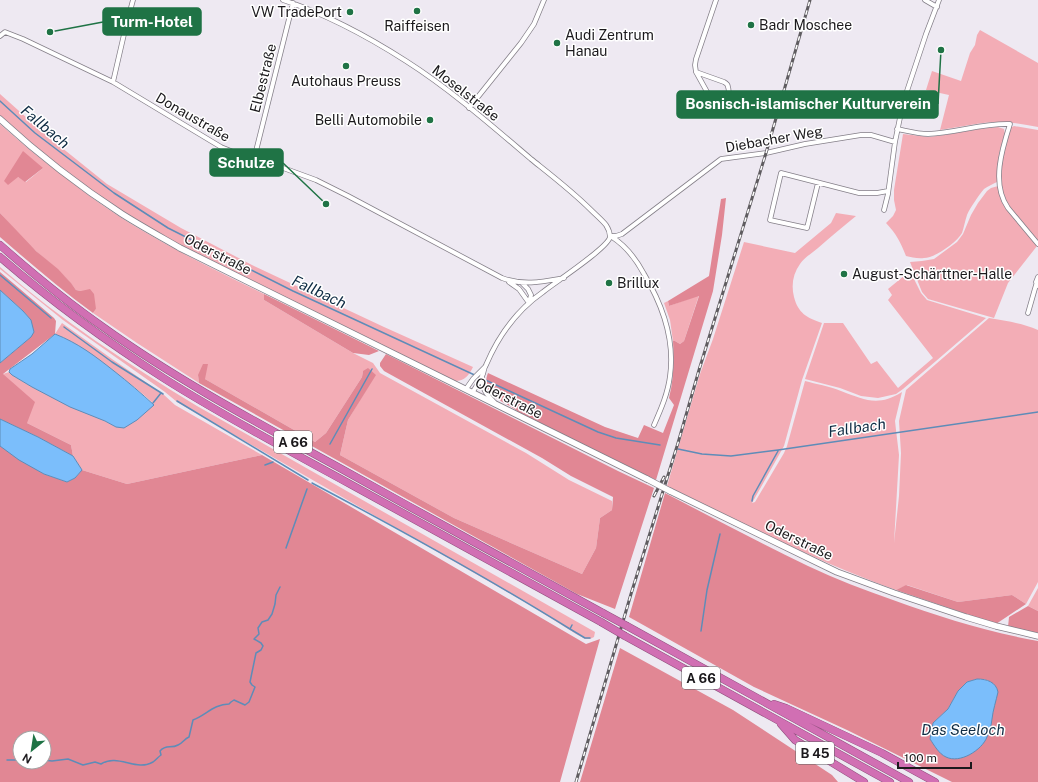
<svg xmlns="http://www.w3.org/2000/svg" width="1038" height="782" font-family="'Public Sans',sans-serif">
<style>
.green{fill:#f3adb6;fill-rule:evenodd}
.forest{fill:#e18794;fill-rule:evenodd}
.water{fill:#7bbefb;stroke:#5e8cb8}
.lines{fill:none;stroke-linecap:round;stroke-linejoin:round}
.stream{stroke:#5e8cb8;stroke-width:1.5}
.street-casing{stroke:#847f88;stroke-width:5.5}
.secondary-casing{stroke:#847f88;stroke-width:7}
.highway-casing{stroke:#91517e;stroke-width:8}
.street{stroke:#fff;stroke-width:4}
.secondary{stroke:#fff;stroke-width:5.5}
.highway{stroke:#d16fb3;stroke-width:7}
.rail-casing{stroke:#5f5c60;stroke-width:3}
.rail{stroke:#fff;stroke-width:1.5;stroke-dasharray:4.5;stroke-linecap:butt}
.secondary-bridge-casing{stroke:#847f88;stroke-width:7;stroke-linecap:butt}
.highway-bridge-casing{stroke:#91517e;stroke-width:8;stroke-linecap:butt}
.secondary-bridge{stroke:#fff;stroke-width:5.5}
.highway-bridge{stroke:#d16fb3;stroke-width:7}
.poi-dot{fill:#1f7345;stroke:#fff;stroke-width:1.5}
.labels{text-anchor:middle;stroke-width:3;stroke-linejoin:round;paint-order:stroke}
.shield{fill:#fff;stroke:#5f5e60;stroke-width:1}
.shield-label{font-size:13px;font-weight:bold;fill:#1b191c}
.poi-label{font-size:14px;fill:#1b191c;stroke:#fff;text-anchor:start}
.street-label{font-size:14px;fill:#1b191c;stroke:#fff}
.water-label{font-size:15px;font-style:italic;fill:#0f2c44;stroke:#fff}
.leader{fill:none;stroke:#1f7345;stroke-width:1.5}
.callout-dot{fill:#1f7345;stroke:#fff;stroke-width:1.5}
.callout{fill:#1f7345;stroke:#1f7345;stroke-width:1.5}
.callout-label{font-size:15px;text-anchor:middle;font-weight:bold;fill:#fff}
</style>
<rect width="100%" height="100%" fill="#eee9f2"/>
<path class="green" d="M980,30L1038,63V127C1025,125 1013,122 1000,122C980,122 960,127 940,130L949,95L926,90L932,71L961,81L970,53L975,45L977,35Z
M0,94L46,135L107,184L181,228L252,265L384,327L473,367C469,375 465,381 455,381L181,246L109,203L79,182L48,157L0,116Z
M0,124C21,143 43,161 66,178C90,197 116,215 143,231C182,254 223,274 264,294V300L353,353L373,363L380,373L526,453L569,480L612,501V510L600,518L596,548L582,574L454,518L340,455L348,420L375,375L363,371L362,377L326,433L315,442L198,375L199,383L137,343L93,313L96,309L81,291L76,290C64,273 51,265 36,251C23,240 12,226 0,213ZM43,168L26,182L18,177Z
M1014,126L1038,130V242L1005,202L1000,183L1003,153L1010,128Z
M998,127L1004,129L1005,134L999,154L997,182C993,184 988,186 984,189C979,195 970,208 967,215C965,221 964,227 962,233C957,242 935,258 924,258C918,259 911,257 906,256C900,241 897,235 886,223L893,216L896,210L894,200V190L903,134L929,137L944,135L979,129Z
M998,186L1003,203L1006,209L1037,246L1008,283L994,318L928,299L922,292L910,262L922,261L934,259L957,242L963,234L971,215L978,203L987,191L991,188Z
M836,213L856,216C843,227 830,237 818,248C812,253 804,258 800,264C793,274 791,285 794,297C798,313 807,318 822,323L802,380L784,446L752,503L755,502L784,453L787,446L805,381C816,384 829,386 841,391C865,400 878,407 902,392L895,421L896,430L899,455L894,543L899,496L901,453L899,421L906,390L989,318C1006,321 1022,323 1038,330V582L1026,604L1012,595L958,602L907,585L896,590C817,562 742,523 667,486L700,374L713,339L744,242L795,253L831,223Z
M0,267C61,320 128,364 197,406L595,632L594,637L590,639H585L576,634L530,605L177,402L165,392L63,320L0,269Z
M910,271L921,293L927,300L986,318L936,361L903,389L896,394L878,398L861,396L840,388L805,379L824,323H843L871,364L877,361L898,388L933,358L888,300L892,295L888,289Z
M699,295L684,341L680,344L675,341H673L670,320L664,303L668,301L669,306Z
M62,323L112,359L163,394L175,405L262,455L127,484L82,470L73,456L71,445L27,423L3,374L9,372L12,375L32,387L105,421L116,427L154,404C140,391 125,380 110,368C91,354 77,343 55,334Z
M1038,588V611L1028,606Z"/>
<path class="forest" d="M23,151L43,168L25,182L18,177L8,185L4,181Z
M726,198L722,235L713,291L656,480L613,461L523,416C520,413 516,410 513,408C500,400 480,393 488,373L605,427L638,438L644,425L663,433L674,405L669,398C674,379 674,360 673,341H675L680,344L684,341L699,296L669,306L668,301L709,276L721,199Z
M0,213L36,251L58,269L71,283L76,290L81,291L90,289L94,294L96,309L93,313C60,289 30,263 0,237Z
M0,272L54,318L56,321L55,334L3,374L35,402L27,423L71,445L73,456L38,437L0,419V363L31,337V320L23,311L0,290Z
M264,294L379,351L369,355L353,353L264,300Z
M386,354L618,471L654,488L615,609L577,594L199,383L198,375L203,364H208L205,379L315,442L326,433L362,377L363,371L368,368L376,375L348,420L340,455L454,518L582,574L596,548L600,518L612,510L613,497L571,476L542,458L384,371L380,366V363Z
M0,446L44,474L67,482L75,478L82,470L127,484L262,455L586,644L600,639L560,782H0ZM20,738H44V762H20Z
M665,493C713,518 760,543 808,566C836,579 864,590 893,600C940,617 988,632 1038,641V782H952L847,730L754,687L629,617ZM977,679H983L989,681L992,719L990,729L930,739L933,723L948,709L958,691L967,682Z
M906,585L958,602L1012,595L1026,604L996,624L896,590Z
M1028,606L1038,611V633L1008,627L1009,617Z
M620,648L733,710L832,775L838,782H580Z"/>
<path class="water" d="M0,290L23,311L31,320L34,332L31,337L0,363Z
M55,334C78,343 95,356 114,371C128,382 141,393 154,405L137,420L124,428L116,427L105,421L70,407L32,387L12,375L9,372L10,369L32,354Z
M0,419L38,437L73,456L82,470L75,478L67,482L44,474L19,460L0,446Z
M977,679C987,679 996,682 998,692C996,701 993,710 992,719C991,726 990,732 987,737C982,750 960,764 946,757C939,754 934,745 930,739L933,723L948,709L958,691L967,682Z"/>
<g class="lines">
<path class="stream" d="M0,101L35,133L114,193L168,228L293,291L598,432L616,438L660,445
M0,275L51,318
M64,327L112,362L163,394
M177,401L308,480
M153,403L161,393
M330,444L372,369
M678,449L702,454L731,456L778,450L1038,412
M265,465L273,462
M312,483C399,529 486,577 570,629
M752,501L753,496L778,451
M286,548L307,489
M572,625L570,629L585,638H590
M701,631L707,590L720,534
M7,760H20
M44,760L52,761L68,759L83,765L95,762L101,764C118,753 136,772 153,762C156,760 158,757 161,755L160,751C166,744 171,749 178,745C183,743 184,739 189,737L193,720C206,715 214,704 229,704L231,702L234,700L245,705L249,702L255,687L252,685L250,682L256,653L261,650L263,646L261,643L254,639L259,634L258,628L262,622L268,620L272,614L275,604L276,595L280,587"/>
<g class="street-casing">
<path id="street" d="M283,0C326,14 367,36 406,61C450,89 491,125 531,159C551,175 572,191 591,210C596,215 602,220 606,225C608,228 610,233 610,237C608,248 554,283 543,292C517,310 498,337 486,365C484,368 484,371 483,374C480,381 476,387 472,393
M925,0L937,7
M0,36L5,32L23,39L113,82L221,147L231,151L286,169L316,180L348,196L502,278C524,286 542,282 564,278
M696,72L724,82C726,83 728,84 728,87C730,92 727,103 723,106C720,108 719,108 716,108L696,72L695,65L696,59L716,0
M113,82L125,30L133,0
M469,108L521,43L534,24L544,0
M897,129C907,131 918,134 928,134C956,133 982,123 1010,124C1002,149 991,184 1008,208L1038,244
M254,159L293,3
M818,183L807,228L770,220L781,173L859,193H877L888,191
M884,210L888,194L895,142L903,103L926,34L939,0
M610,236H616L622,234L721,159L766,153L805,144L861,135H871L895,142
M612,237C626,246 636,259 644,274C662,304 675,340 670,376C668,393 661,409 654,425
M509,282L519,289L529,303
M522,283L528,289L531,295L529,303
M1037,286L1036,282L1038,277
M1028,313L1036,285
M482,377C482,389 486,394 494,402
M466,389L473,379L485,367"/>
</g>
<g class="secondary-casing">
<path id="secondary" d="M0,119C38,154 79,186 122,214C141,226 161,237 180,248L647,479
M670,491L837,572L894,593L966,617L996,626L1038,636"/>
</g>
<g class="highway-casing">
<path id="highway" d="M0,245C33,274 67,302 103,327C177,380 258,423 338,467C426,516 514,564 603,613
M0,257C52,302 107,342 165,379C225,417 288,450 350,484C434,530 517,576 601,622
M627,626L909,782
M625,636L890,782
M774,704L786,708L882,753L935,782
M781,724L795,740L864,782"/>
</g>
<use href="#street" class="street"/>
<use href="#secondary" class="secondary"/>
<use href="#highway" class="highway"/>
<g class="rail-casing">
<path id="rail" d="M654,496L664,477
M576,782L631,594L678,443L699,370L766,153L810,0"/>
</g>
<use href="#rail" class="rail"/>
<g class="secondary-bridge-casing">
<path id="secondary-bridge" d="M647,479L670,491"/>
</g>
<g class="highway-bridge-casing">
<path id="highway-bridge" d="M603,613L627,626
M601,622L625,636"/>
</g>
<use href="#secondary-bridge" class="secondary-bridge"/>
<use href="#highway-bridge" class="highway-bridge"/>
</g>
<g class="poi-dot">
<circle cx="417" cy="11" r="4"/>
<circle cx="350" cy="12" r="4"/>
<circle cx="751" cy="25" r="4"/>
<circle cx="557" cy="43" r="4"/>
<circle cx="346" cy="66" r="4"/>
<circle cx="430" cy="120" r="4"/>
<circle cx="844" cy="274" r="4"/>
<circle cx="609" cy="283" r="4"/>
</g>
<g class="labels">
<g class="shield">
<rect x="274" y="431" width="38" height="22" rx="3"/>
<rect x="682" y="667" width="38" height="22" rx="3"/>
<rect x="796" y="742" width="38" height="22" rx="3"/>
</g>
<g class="shield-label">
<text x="293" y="447">A 66</text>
<text x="701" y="683">A 66</text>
<text x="815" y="758">B 45</text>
</g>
<g class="poi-label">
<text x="342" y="17" text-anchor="end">VW TradePort</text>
<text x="759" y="30">Badr Moschee</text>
<text x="417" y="31" text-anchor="middle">Raiffeisen</text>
<text x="565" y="40">Audi Zentrum<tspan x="565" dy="16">Hanau</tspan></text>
<text x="346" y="86" text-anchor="middle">Autohaus Preuss</text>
<text x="422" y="125" text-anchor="end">Belli Automobile</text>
<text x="852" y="279">August-Schärttner-Halle</text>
<text x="617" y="288">Brillux</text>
</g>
<g class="street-label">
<text transform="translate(263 78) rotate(-76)" y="5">Elbestraße</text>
<text transform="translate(466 93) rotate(38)" y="5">Moselstraße</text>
<text transform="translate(193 117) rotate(30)" y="5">Donaustraße</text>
<text transform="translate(774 139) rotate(-10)" y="5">Diebacher Weg</text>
<text transform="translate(218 254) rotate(27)" y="5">Oderstraße</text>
<text transform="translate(509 398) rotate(27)" y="5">Oderstraße</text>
<text transform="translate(799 540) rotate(26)" y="5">Oderstraße</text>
</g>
<g class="water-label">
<text transform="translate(45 127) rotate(40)" y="5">Fallbach</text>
<text transform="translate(319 292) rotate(25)" y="5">Fallbach</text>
<text transform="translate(857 428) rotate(-8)" y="5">Fallbach</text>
<text x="963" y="735">Das Seeloch</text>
</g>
</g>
<path class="leader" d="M50 32L103 22M941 50L938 104M326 204L283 163"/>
<g class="callout-dot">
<circle cx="50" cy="32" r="4"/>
<circle cx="941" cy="50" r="4"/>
<circle cx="326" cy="204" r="4"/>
</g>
<g class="callout">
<rect x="103" y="8" width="98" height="27" rx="4"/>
<rect x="677" y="91" width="261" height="27" rx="4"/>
<rect x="210" y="149" width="73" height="27" rx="4"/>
</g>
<g class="callout-label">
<text x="152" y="27">Turm-Hotel</text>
<text x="808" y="109">Bosnisch-islamischer Kulturverein</text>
<text x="246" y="168">Schulze</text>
</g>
<g transform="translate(32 750) rotate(210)"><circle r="19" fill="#ffffff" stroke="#a4a3a4"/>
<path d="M0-3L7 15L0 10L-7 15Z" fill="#1f7345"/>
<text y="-6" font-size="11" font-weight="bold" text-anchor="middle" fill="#1b191c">N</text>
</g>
<path d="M898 762v6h73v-6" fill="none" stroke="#1b191c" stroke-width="2"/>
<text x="904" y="762" font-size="12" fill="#1b191c" stroke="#ffffff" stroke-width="3" paint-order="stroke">100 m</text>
</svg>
